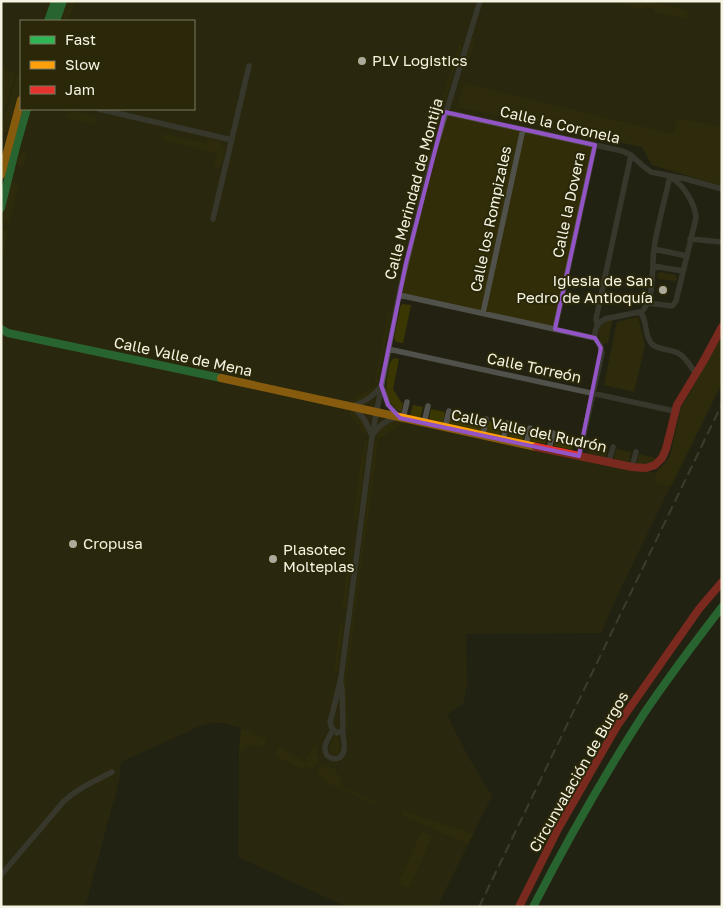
<svg xmlns="http://www.w3.org/2000/svg" width="723" height="908" font-family="'Golos Text',sans-serif">
<style>
.built{fill:#312d08;fill-rule:evenodd}
.green{fill:#3b3703}
.lines{fill:none;stroke-linecap:round;stroke-linejoin:round}
.street{stroke:#51514b;stroke-width:5.5}
.fast{stroke:#30b455;stroke-width:8}
.slow{stroke:#ff9f0a;stroke-width:8}
.jam{stroke:#e5322d;stroke-width:8}
.rail{stroke:#5a5a52;stroke-width:2;stroke-dasharray:10 5;stroke-linecap:butt}
.marked{fill:none;stroke:#9354c6;stroke-width:4;stroke-linejoin:round}
.poi-dot{fill:#acaa9a;stroke:#2b280a;stroke-width:2}
.labels{text-anchor:middle;stroke-width:4;stroke-linejoin:round;paint-order:stroke}
.poi-label{font-size:15px;fill:#f5f4e3;stroke:#2b280a;text-anchor:start}
.street-label{font-size:15px;fill:#f5f4e3;stroke:#2b280a}
</style>
<rect width="100%" height="100%" fill="#232212"/>
<path class="built" d="M1,1H722V127L677,119L675,134L600,116L595,145L555,329L399,295L376,411L675,477L618,594L601,633L466,634L467,685L463,704L447,715L469,758L492,796L437,907H347L238,857L239,752L241,728L222,723H211L200,726L121,762L120,777L85,907H1ZM21,21H194V109H21Z"/>
<path class="green" d="M609,1H648L686,10L688,12L687,19L654,12V8L646,6L644,9Z
M68,2H75L68,21H65L62,16Z
M472,39H475L465,71L463,68Z
M460,43L462,46L440,117L436,119Z
M1,68L16,73L5,108L1,106V91L4,82L1,81Z
M18,73L21,75V87L9,129L6,133L1,134V129Z
M464,83L674,134L677,118L722,127V186L652,165L642,147L457,107Z
M69,110L96,117V119L95,124L66,118Z
M164,134L204,143L207,142L209,138C226,143 226,149 222,164L218,167H214L217,153L162,140Z
M428,149L430,152L421,188H418Z
M24,152H27L22,168L18,166L17,163L19,154Z
M15,182L19,183L9,224L3,220L11,184Z
M409,222L411,227L403,257L400,259Z
M6,230H8L1,266V231Z
M660,272L675,275L677,277L676,281L659,279L657,275Z
M402,304L411,305L403,343L396,342L394,338L400,308Z
M389,309L391,313L378,378C375,393 368,399 352,402L353,399L374,386Z
M638,317L645,345L634,392L604,385L617,322Z
M611,319L612,321L608,343L602,345C595,331 599,325 611,319Z
M722,336V383L671,486L654,482L657,471L666,462L670,456L681,408Z
M394,358L399,359L393,389L401,402L403,403L401,413C386,401 384,392 388,373C389,367 389,362 394,358Z
M413,405L423,407L420,418L410,416Z
M431,409L445,412L443,423L429,419Z
M351,411C361,415 366,425 367,436L365,435L350,414Z
M451,413L483,420L481,431L448,424Z
M397,420L404,422V424H401L380,438L376,437C382,426 385,423 397,420Z
M489,421L503,424L500,435L486,432Z
M511,426L525,429L523,440L508,436Z
M533,431L548,434L545,444L531,441Z
M556,436L574,440L572,450L554,446Z
M365,440H367V446L357,519L353,522L362,453H363Z
M375,441H378L346,684L348,728L346,727L344,683Z
M590,443L608,447L606,458L588,453Z
M616,449L631,452L629,462L614,459Z
M639,454L655,458L656,461L650,465L637,464Z
M350,548L353,551L352,555L346,607L342,610Z
M340,623L343,627L338,670L334,674Z
M241,728L267,740L262,747C259,747 257,746 254,745C245,744 241,751 239,758Z
M335,736L339,738C340,744 340,749 338,754H336L331,753C328,747 332,741 335,736Z
M317,742L316,754L319,759L312,769L307,766L303,768H301L277,757L276,754L279,747L305,762Z
M325,765L330,768H334L342,781L340,787L379,802L375,803L330,784L317,773Z
M403,810L443,825L464,830L473,834L468,844L404,816L401,814Z
M422,831L432,836L409,888L398,883Z"/>
<g class="lines">
<path class="street" d="M99,109L232,140
M445,112L622,151L631,155L643,166L651,172L686,179L722,189
M213,219L249,66
M690,239L722,242
M654,249L687,256
M653,266L683,271
M399,295L595,338
M648,303L672,306L674,304L676,301L696,218C695,203 684,186 672,178
M483,313L523,129
M641,313C656,296 651,270 654,249C657,226 665,200 670,176
M597,324L596,319L631,155
M555,329L595,145
M595,338C594,329 597,323 605,319L639,312C648,317 643,335 652,344C658,350 670,349 678,353C686,357 691,367 696,374
M388,349L674,411
M382,388L388,405L400,418
M403,418L407,402
M424,423L428,406
M445,427L449,411
M373,434C379,426 385,420 395,418
M372,435L364,419L353,406C365,402 373,397 380,387
M483,435L486,419
M503,440L507,423
M526,445L530,428
M549,449L553,433
M579,456L602,353L600,345L595,338
M609,462L613,447
M632,467L636,452
M333,730C330,735 325,742 325,748C324,759 339,763 343,753C347,745 341,735 343,726L342,690L341,683
M342,731L337,733C333,730 331,728 330,723L341,678L372,436L400,289L430,165L480,1
M1,875L64,801C78,788 95,781 112,772"/>
<path class="fast" d="M48,21L55,1
M56,21L63,1
M1,208L16,147L27,109
M1,329L8,333L221,378
M533,907C567,841 603,777 643,715C668,678 695,642 722,607"/>
<path class="slow" d="M1,175L21,100
M221,378C326,400 431,425 536,447"/>
<path class="jam" d="M536,447L632,467L646,468L655,465L662,458L666,449L677,405L703,362L722,327
M519,907L558,829L617,726L699,609L722,582"/>
<path class="rail" d="M479,907L722,404"/>
</g>
<path d="M0 0H723V908H0ZM445,112L595,145L555,329L595,338L601,348L579,456L400,418L388,405L381,385L406,263Z" fill="#232212" fill-opacity=".55" fill-rule="evenodd"/>
<path class="marked" d="M445,112L595,145L555,329L595,338L601,348L579,456L400,418L388,405L381,385L406,263Z"/>
<g class="poi-dot">
<circle cx="362" cy="61" r="5"/>
<circle cx="663" cy="290" r="5"/>
<circle cx="73" cy="544" r="5"/>
<circle cx="273" cy="559" r="5"/>
</g>
<g class="labels">
<g class="poi-label">
<text x="372" y="66">PLV Logistics</text>
<text x="653" y="286" text-anchor="end">Iglesia de San<tspan x="653" dy="17">Pedro de Antioquía</tspan></text>
<text x="83" y="549">Cropusa</text>
<text x="283" y="555">Plasotec<tspan x="283" dy="17">Molteplas</tspan></text>
</g>
<g class="street-label">
<text transform="translate(560 125) rotate(13)" y="5">Calle la Coronela</text>
<text transform="translate(414 189) rotate(-75)" y="5">Calle Merindad de Montija</text>
<text transform="translate(569 205) rotate(-78)" y="5">Calle la Dovera</text>
<text transform="translate(491 219) rotate(-78)" y="5">Calle los Rompizales</text>
<text transform="translate(183 357) rotate(12)" y="5">Calle Valle de Mena</text>
<text transform="translate(534 368) rotate(12)" y="5">Calle Torreón</text>
<text transform="translate(529 431) rotate(12)" y="5">Calle Valle del Rudrón</text>
<text transform="translate(579 772) rotate(-60)" y="5">Circunvalación de Burgos</text>
</g>
</g>
<rect width="723" height="908" fill="none" stroke="#f5f4e3" stroke-width="5"/>
<rect x="20" y="20" width="175" height="90" fill="#2b280a" stroke="#7c7a61"/>
<rect x="30" y="36" width="25" height="8" fill="#30b455" stroke="#7c7a61"/>
<text x="65" y="45" font-size="15" fill="#f5f4e3">Fast</text>
<rect x="30" y="61" width="25" height="8" fill="#ff9f0a" stroke="#7c7a61"/>
<text x="65" y="70" font-size="15" fill="#f5f4e3">Slow</text>
<rect x="30" y="86" width="25" height="8" fill="#e5322d" stroke="#7c7a61"/>
<text x="65" y="95" font-size="15" fill="#f5f4e3">Jam</text>
</svg>
